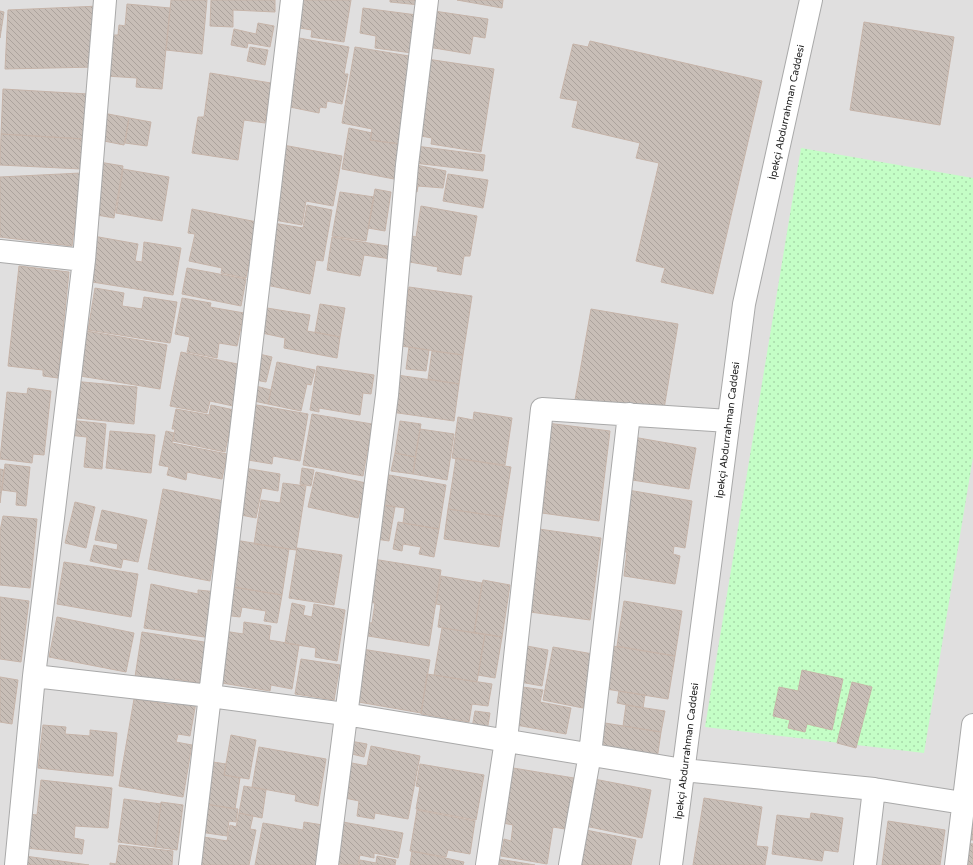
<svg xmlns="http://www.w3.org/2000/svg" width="973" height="865" font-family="'Varela Round',sans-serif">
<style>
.residential{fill:#e0dfdf}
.park{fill:url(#park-dots)}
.building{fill:url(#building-back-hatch);stroke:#c6b4a9}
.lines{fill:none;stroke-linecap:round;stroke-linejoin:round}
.minor-casing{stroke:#a9a9a9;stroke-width:24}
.minor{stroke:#fff;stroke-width:22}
.labels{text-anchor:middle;stroke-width:3;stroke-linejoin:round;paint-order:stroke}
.street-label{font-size:10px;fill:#222;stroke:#fff}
</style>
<defs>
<pattern id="park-dots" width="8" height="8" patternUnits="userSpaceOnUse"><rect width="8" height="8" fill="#c4fec6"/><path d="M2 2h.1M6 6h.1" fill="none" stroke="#a8d9aa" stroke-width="1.8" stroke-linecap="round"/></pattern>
<pattern id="building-back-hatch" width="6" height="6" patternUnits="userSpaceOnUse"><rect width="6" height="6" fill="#c8beb7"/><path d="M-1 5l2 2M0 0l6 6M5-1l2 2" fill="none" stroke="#aca39d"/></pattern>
</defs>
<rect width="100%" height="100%" fill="#f3efe8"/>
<path class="residential" d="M0,0H973V865H0Z"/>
<path class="park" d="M801,148L973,178V457L924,753L705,727Z"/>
<path class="building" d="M171,0H207L202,54L166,50Z
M211,0H275V12L233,10V27L210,26Z
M297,0H351L344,42L311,37L312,30L293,27Z
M390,0H420V5L390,2Z
M457,0H503L502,8Z
M127,4L170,8L162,89L136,87L137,78L106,76L110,35H118L119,25L125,26Z
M100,6L97,67L5,69L8,10Z
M363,8L417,15L412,53L375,48L376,36L360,33Z
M0,11L4,12L0,38Z
M434,11L488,19L485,38L473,36L470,54L428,47Z
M864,22L954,37L940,125L850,110Z
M258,23L274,26L270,47L248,43L247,48L231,45L234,29L256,34Z
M299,38L349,47L344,74H348L342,104L327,101L326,108L320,107L319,113L285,106Z
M590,41L762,81L713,294L661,282L665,268L636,261L659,163L636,158L640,143L572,127L578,101L560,98L573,44L588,47Z
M250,47L268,50L265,65L247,61Z
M355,47L415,57L400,144L370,140L372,129L342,123Z
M427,59L494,69L481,152L431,144L432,138L415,135Z
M210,73L271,83L265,123L244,120L238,160L192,153L198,117H204Z
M3,89L88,94L86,139L1,134Z
M103,113L129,118L124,145L99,140Z
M129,118L151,122L147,146L125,143Z
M349,128L372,133L370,140L400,144L394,179L342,169Z
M1,134L83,139L81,169L0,165Z
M283,145L342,156L333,206L306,201L302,225L269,219Z
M416,146L485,155L483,171L414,163Z
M99,162L123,166L114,218L91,214Z
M416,165L446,171L443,188L418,186L417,192L411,191Z
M123,169L169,177L162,221L116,213Z
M81,173L72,246L0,237V177Z
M448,174L488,180L483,208L443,201Z
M375,189L391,192L385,231L368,228Z
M340,192L374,197L366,241L332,236Z
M307,205L332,210L323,261L316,260L310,294L266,285L273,223L303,228Z
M421,206L477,216L470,256H464L461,275L437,271L438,267L404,261L408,235L416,237Z
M192,209L257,222L246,278L221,273L222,268L189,261L195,234L188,233Z
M93,236L138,244L135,261L142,262L144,242L181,248L173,295L86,281Z
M332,237L393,247L391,259L364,255L360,276L327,270Z
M19,266L69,272L58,378L43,376V370L8,366Z
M187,268L246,279L241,306L182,294Z
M409,287L472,296L463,355L401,346Z
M95,288L124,293L122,306L142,309L144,297L177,302L170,343L88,330Z
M182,298L211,303L210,307L244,313L237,346L219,343L217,358L187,352L190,337L175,334Z
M320,304L345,308L340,337L315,332Z
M267,308L310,315L307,331L340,337L337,358L284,348L285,338L262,333Z
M591,309L678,324L663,415L575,400Z
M81,330L167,345L160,389L74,375Z
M409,347L429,350L426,371L406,369Z
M432,351L463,355L459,384L428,379Z
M181,352L242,365L233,406L210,401L207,413L170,406Z
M255,353L272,357L266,382L250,379Z
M277,362L315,370L311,385L307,384L301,411L268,404Z
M317,366L374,375L371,394L363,393L360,415L319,408V412L310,410Z
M397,375L459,384L454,421L391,412Z
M72,381L137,387L134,424L68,417Z
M252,385L271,390L268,404L249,400Z
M28,388L51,391L44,455L33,454L32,463L0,459L7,392L27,394Z
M251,404L308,414L300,461L273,456L272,464L242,459Z
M211,405L234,410L225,452L173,441L175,429H172L176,409L209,415Z
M474,412L512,418L505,465L452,458L458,417L473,420Z
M312,414L372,424L363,476L303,465Z
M69,420L106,424L102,469L84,467L87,437L68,435Z
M400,421L421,424L415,457L395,453Z
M547,423L610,431L599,521L542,513L547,478L540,477Z
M420,429L454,434L447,480L413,474Z
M110,431L155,435L151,473L106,468Z
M166,431L174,433L172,443L227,454L222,479L187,472L186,480L167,475L169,467L159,465Z
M633,437L696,448L689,489L626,479Z
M395,453L415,457L413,474L391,471Z
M456,458L511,467L503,517L448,509Z
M5,464L30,467L26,506L16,505L17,492L2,490Z
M244,468L280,474L278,491L262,488L256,518L236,514Z
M302,468L314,470L311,486L300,484Z
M0,469L4,470L0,503Z
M316,472L366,483L358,518L308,507Z
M389,475L446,485L439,529L403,523L405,508L384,505Z
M283,483L306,486L296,550L254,544L261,500L280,503Z
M163,489L224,501L210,581L148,569Z
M628,490L692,501L685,548L674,546L673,554L680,556L675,584L624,576L627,552L618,551Z
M75,502L95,507L86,548L65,543Z
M381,505L395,507L389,541L376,539Z
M448,509L503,517L499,547L444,539Z
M102,510L147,520L138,562L123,559L121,568L90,561L94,545L117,550L118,544L95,540Z
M3,516L37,519L30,588L0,585V531Z
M398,522L439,529L434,557L419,554L421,547L403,544L402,551L393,549Z
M539,529L601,538L590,620L530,612Z
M235,540L289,549L282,595L227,586Z
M297,548L342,555L334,605L289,598Z
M373,559L441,570L429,646L362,635L365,622L372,623L375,603L366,602Z
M64,562L138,574L131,617L57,604Z
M441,576L482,583L474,633L438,627L441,605L436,604Z
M483,580L510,585L502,637L474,633Z
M151,584L198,594V590L218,592L211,638L144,628Z
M227,586L282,595L277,623L264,621L266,611L242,607L240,617L223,615Z
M0,597L29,601L21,662L0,659Z
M624,601L682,611L675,656L617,646Z
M292,603L305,606L303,615L312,617L314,604L345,610L337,661L315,657L316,648L285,643Z
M57,617L134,633L126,672L49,657Z
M244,622L271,626L269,640L299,645L292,689L271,685L270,691L216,682L224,631L243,634Z
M442,628L485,634L477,682L434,675Z
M142,632L210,643L204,684L175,679L173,689L134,683Z
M485,634L502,637L495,678L478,675Z
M527,646L548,650L542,686L520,682Z
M613,646L675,656L668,699L606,689Z
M553,647L593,654L583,708L543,700Z
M362,649L430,660L421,713L353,701Z
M301,659L340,665L334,700L295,694Z
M802,670L843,679L832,730L807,724L805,732L788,728L790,720L773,716L779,687L798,691Z
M427,674L492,684L488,706L472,704L469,722L421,714Z
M0,677L18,680L12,724L0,722Z
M852,682L872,687L856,748L837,743Z
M523,687L543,690L540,702L571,708L566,734L516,725Z
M619,691L645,695L643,708L617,703Z
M174,698L196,702L190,736L178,734L176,742L192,745L183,797L119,786L134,699L173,705Z
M626,705L665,711L661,732L623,726Z
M475,711L490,713L487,731L472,728Z
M605,723L661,732L657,759L600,750Z
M43,725L66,727L65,734L90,736V730L117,733L113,776L38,768Z
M231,735L256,740L249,779L224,775Z
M350,741L367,744L364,757L348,753Z
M371,746L420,756L408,819L375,813L374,819L357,816L359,801L340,797L347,762L367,766Z
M259,747L326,759L318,806L295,801L296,795L252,787Z
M213,762L226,764L224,775L240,778L235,809L205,804Z
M420,764L484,775L476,820L416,809L420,787L416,786Z
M507,767L574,778L565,829L553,827L547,864L501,856L504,839L511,841L513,825L498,822Z
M594,779L651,790L642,838L585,826Z
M41,780L112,788L108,828L75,826L74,838L84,840L82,854L26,848L30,814L37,815Z
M244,786L266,790L262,818L239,813Z
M704,798L762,807L756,846L768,847L765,865H693Z
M124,799L161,804L155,847L118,842Z
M161,802L183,805L177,850L155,847Z
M205,804L238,809L236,822L229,821L227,836L200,832Z
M417,810L475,821L470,854L448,850L446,857L410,851Z
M239,813L253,816L250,829L256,830L249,865H199L204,837L227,841L230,825L236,827Z
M811,813L843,818L838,852L824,850L822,861L772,854L777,815L810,819Z
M888,821L945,830L940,865H882Z
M304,822L329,826L322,865H255L263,823L303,830Z
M343,822L403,833L398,858L374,853V858L360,855L358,865L335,864Z
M969,823L973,824V840H967Z
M581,829L636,840L631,865H574Z
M965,843L973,844V865H962Z
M119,845L173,851L172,865H110V863L116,864Z
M412,851L464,862L463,865H410Z
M25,856L89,865H24Z
M377,856L396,860L395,865H359L360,860L376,863Z
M498,859L535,865H497Z"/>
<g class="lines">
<g class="minor-casing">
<path id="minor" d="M0,251L84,260
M34,676L210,696L345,714L683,770L874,789L963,803
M16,865L34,676L84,260L105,0
M190,865L292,0
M327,865L387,395L407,165L427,0
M487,865L506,740L542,409L729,421
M570,865L590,754L629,414
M671,865L744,304L811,0
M865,865L874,789
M956,865L973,725"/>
</g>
<use href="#minor" class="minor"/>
</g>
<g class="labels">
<g class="street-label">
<text transform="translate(786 112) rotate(-78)" y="4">İpekçi Abdurrahman Caddesi</text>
<text transform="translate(727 430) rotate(-83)" y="4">İpekçi Abdurrahman Caddesi</text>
<text transform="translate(686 751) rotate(-83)" y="4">İpekçi Abdurrahman Caddesi</text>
</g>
</g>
</svg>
